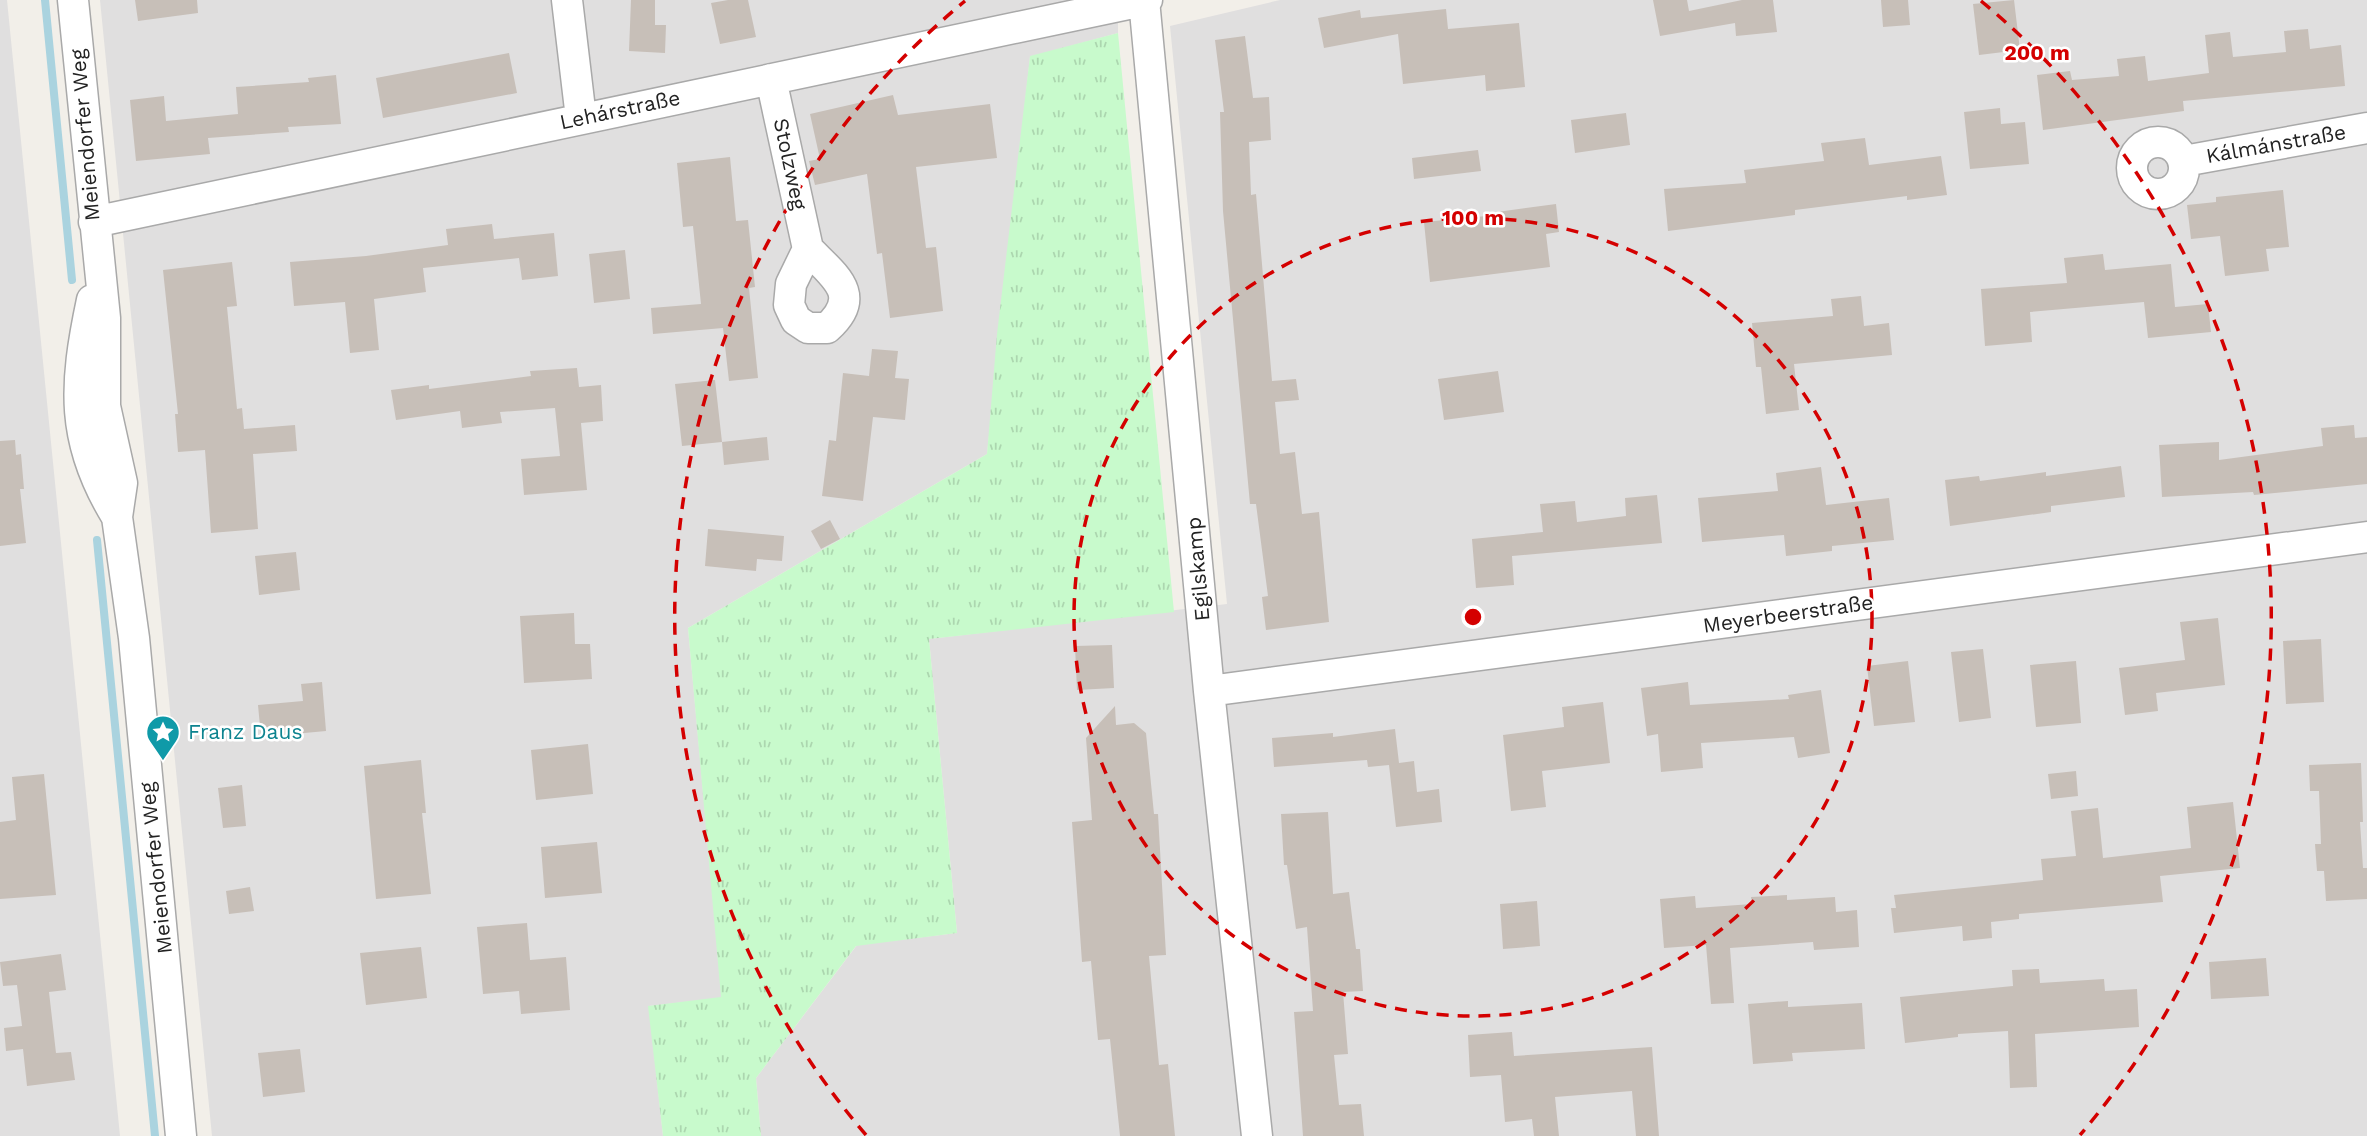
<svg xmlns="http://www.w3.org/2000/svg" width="2367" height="1136" font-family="'Work Sans',sans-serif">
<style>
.residential{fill:#e0dfdf}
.park{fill:url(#park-tufts)}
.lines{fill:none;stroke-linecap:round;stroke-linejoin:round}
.stream{stroke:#aad3df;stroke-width:8}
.building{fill:#c7bfb8}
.minor-casing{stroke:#a9a9a9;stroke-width:33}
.minor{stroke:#fff;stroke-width:30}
.ring{fill:none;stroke:#d40000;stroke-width:3.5;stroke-dasharray:12 9}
.labels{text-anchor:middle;stroke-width:5;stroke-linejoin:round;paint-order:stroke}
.street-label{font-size:21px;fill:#222;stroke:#fff}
.culture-label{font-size:21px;fill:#0d838f;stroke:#fff;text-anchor:start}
.centre{fill:#d40000;stroke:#fff;stroke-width:3.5}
.ring-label{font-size:21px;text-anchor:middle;font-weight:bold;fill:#d40000;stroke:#fff;stroke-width:5;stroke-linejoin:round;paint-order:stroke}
</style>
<defs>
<pattern id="park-tufts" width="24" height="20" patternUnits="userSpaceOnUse" patternTransform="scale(1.75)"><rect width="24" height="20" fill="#c8facc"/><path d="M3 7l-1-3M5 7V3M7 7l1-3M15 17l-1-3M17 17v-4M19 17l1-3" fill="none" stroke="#acd6af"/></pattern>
</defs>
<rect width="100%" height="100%" fill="#f2efe9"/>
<path class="residential" d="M0,0H7L120,1136H0Z
M100,0H1118V33L1030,57L987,454L688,628L722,998L649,1006L663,1136H212Z
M1280,0H2367V1136H761L756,1078L857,945L957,933L929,639L1227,604L1170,26Z"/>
<path class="park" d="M1118,33L1174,612L929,639L957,933L856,946L756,1078L761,1136H663L648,1006L721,997L688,628L987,454L997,334L1030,56Z"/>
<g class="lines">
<path class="stream" d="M45,0L72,280
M97,540L155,1136"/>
</g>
<path class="building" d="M135,0H197L198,13L138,21Z
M631,0H655V25H666L665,53L629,51Z
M728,0H748L756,37L720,44L711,3Z
M1653,0H1687L1689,11L1742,0H1773L1777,32L1736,36L1735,23L1660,36Z
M1881,0H1908L1910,25L1883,27Z
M2014,0L2020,50L1979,55L1973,4Z
M1446,9L1448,29L1519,23L1525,87L1486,91L1485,75L1403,84L1398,34L1324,48L1318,18L1360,10L1361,18Z
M2308,29L2310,49L2341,45L2345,86L2183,101L2184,111L2043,130L2037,75L2070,71L2072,80L2119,76L2117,59L2145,56L2148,81L2209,73L2205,35L2230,32L2233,57L2286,52L2284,31Z
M1245,36L1253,98L1269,97L1271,140L1249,142L1251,195L1256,194L1272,381L1296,379L1299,400L1275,402L1280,454L1295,452L1302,514L1319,512L1329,622L1266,630L1262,597L1268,596L1256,504H1250L1223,211L1220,112H1224L1215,40Z
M509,53L517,93L383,118L376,78Z
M336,75L341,124L288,127L289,132L208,138L210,154L136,161L130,100L164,96L166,121L238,114L236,87L309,82L308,78Z
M893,95L898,115L990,104L997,158L916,167L926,248L936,247L943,311L890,318L882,253L877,254L867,174L815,185L809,161L820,159L810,114Z
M2000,108L2001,124L2025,122L2029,164L1970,169L1964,112Z
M1626,113L1630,145L1575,153L1571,120Z
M1865,138L1869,165L1941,156L1947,195L1907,200V196L1795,210V215L1668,231L1664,189L1746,183L1744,170L1824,161L1821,143Z
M1478,150L1481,171L1414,179L1412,158Z
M730,157L736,221L748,220L755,287L749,288L758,378L729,381L723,328L653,334L651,308L701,304L693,226L683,227L677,163Z
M2283,190L2289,247L2266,249L2269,271L2225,276L2220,236L2191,239L2187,205L2216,202V197Z
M1556,204L1559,232L1546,234L1550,267L1430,282L1424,222L1497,215V212Z
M492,224L494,239L554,233L558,276L522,280L519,258L423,268L426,292L374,299L379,350L350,353L345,302L294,306L290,262L366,256L448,245L446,229Z
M625,250L630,299L594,303L589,254Z
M2103,254L2105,270L2171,264L2175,307L2208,304L2211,332L2148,338L2144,302L2030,312L2032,342L1985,346L1981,289L2067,283L2064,258Z
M232,262L237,306L227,307L237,409L242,408L244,429L295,425L297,451L253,454L258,529L211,533L205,450L178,452L175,414H178L163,270Z
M1861,296L1864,326L1889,323L1892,355L1794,364L1799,410L1766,414L1761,367H1756L1752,323L1833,316L1831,299Z
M872,349L898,351L895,378L909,379L905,420L873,417L863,501L822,496L829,440L836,441L843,373L869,376Z
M577,368L579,387L601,385L603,421L581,423L587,490L524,495L521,459L560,456L555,408L500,412L502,423L462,428L460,411L396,420L391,390L429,385V389L531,376L530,371Z
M1498,371L1504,412L1444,420L1438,379Z
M715,380L722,442L682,446L675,384Z
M2354,425L2355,438L2367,437V484L2254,495L2253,492L2162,497L2159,445L2219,442V460L2323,446L2321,428Z
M767,437L769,460L724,465L722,442Z
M15,440L16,455L21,454L24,489H20L26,543L0,546V441Z
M2121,466L2125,497L2051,506V512L1950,526L1945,480L1979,476L1980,481L2046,472V476Z
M1821,467L1826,505L1889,498L1894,540L1832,546V551L1786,556L1784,535L1702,542L1698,498L1778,491L1776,473Z
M1657,495L1662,543L1512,556L1514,585L1476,588L1472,539L1543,532L1540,504L1575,501L1577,522L1626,516L1625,498Z
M830,520L840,539L821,549L811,531Z
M708,529L784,536L782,561L757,559L756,571L705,566Z
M296,552L300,590L259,595L255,556Z
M574,613L575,644H590L592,679L524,683L520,616Z
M2218,618L2225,685L2156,693L2158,711L2125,715L2119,668L2185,660L2180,622Z
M2321,639L2324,702L2286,704L2283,641Z
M1112,645L1114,688L1077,690L1075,646Z
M1983,649L1991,718L1959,722L1951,652Z
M1908,661L1915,722L1874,726L1867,666Z
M2076,661L2081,723L2036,727L2030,665Z
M322,682L326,731L261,737L258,705L303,701L301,684Z
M1688,682L1690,705L1789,699L1788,695L1821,690L1830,753L1798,758L1794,737L1701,743L1703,768L1661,772L1658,734L1647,736L1641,688Z
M1603,702L1610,763L1542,771L1546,807L1511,811L1503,735L1564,727L1562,707Z
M1115,706L1116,725L1134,723L1146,733L1154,814H1158L1166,955L1149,956L1159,1065L1168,1064L1175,1136H1120L1110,1039L1098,1040L1091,961L1082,962L1072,822L1092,820L1086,738Z
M1395,729L1399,763L1414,761L1417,792L1439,789L1442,822L1396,827L1389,765L1368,767L1367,760L1274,767L1272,738L1333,733V737Z
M588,744L593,794L536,800L531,750Z
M421,760L426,813H422L431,894L376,899L364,766Z
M2361,763L2363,822H2360L2363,868H2367V899L2326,901L2324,871H2317L2315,844H2321L2319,791H2310L2309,765Z
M2076,771L2078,796L2051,799L2048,774Z
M44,774L56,895L0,899V822L16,820L12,777Z
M242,785L246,826L223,828L218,788Z
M2233,802L2240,868L2160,876L2163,902L2019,914V919L1991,922L1992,938L1963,941L1962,926L1894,933L1891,908H1896L1894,895L2043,880L2041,859L2076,856L2071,811L2098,808L2103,858L2191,848L2187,807Z
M1328,812L1333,894L1349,892L1356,949H1360L1363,991L1343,992L1348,1054L1334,1055L1339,1105L1361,1104L1364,1136H1303L1294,1012L1313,1011L1307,927L1296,929L1287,865H1284L1281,814Z
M597,842L602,893L545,898L541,847Z
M250,887L254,911L229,914L226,891Z
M1787,895V900L1835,897L1836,912L1857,910L1859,947L1814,950L1813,942L1730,948L1734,1003L1711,1004L1706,945L1664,948L1660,899L1695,896L1696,908L1752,904L1751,897Z
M1537,901L1540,946L1503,949L1500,904Z
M527,923L530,960L566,957L570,1010L521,1014L519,991L483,994L477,927Z
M421,947L427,998L366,1005L360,953Z
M61,954L66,990L49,992L56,1053L71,1052L75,1080L27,1086L23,1049L6,1051L4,1028L22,1026L17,985L3,986L0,962Z
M2266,958L2269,996L2211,999L2209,962Z
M2039,969L2040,983L2104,979L2105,991L2137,989L2139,1027L2035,1034L2037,1087L2010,1088L2008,1031L1958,1034V1037L1905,1043L1900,997L2013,986L2012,970Z
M1788,1001V1007L1862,1003L1865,1049L1792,1053L1793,1061L1753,1064L1748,1004Z
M1512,1032L1514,1056L1652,1047L1659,1136H1636L1632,1091L1555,1097L1559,1136H1534L1532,1119L1505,1122L1501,1075L1470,1077L1468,1035Z
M300,1049L305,1092L263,1097L258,1053Z"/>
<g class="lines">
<g class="minor-casing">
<path id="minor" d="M73,0L105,318V406L122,483L117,517L134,638L181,1136
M567,0L581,118
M1144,0L1209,691L1257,1136
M771,79L808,249L791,284L789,305L796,320L808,328H827C864,295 834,276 808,249
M2132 168a26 26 0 1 1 52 0a26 26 0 1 1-52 0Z
M2184,161L2367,128
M94,222L1147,0
M92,300C74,385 70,441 117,517
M1209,691L2367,537"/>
</g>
<use href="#minor" class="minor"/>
</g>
<g class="ring">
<circle cx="1473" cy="617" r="399"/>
<path d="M866 1135A798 798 0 0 1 965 1M1981 1A798 798 0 0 1 2080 1135"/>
</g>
<defs>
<g id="sight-pin" transform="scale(1.75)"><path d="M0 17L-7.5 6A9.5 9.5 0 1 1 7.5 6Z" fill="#0f9aa8" stroke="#fff"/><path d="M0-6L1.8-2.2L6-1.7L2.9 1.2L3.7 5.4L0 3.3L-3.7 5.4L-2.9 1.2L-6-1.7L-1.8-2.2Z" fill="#fff"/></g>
</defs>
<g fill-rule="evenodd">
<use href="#sight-pin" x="163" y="732"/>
</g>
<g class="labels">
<g class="street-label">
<text transform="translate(620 110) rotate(-12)" y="7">Lehárstraße</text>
<text transform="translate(85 135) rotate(-95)" y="7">Meiendorfer Weg</text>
<text transform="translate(2276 144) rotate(-10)" y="7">Kálmánstraße</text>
<text transform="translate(790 164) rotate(78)" y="7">Stolzweg</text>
<text transform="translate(1198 569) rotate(-95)" y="7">Egilskamp</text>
<text transform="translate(1788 614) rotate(-8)" y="7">Meyerbeerstraße</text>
<text transform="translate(156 868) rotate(-96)" y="7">Meiendorfer Weg</text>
</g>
<g class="culture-label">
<text x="188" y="739">Franz Daus</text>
</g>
</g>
<circle cx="1473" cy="617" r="10" class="centre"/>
<g class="ring-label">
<text x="2037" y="60">200 m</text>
<text x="1473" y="225">100 m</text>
</g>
</svg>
